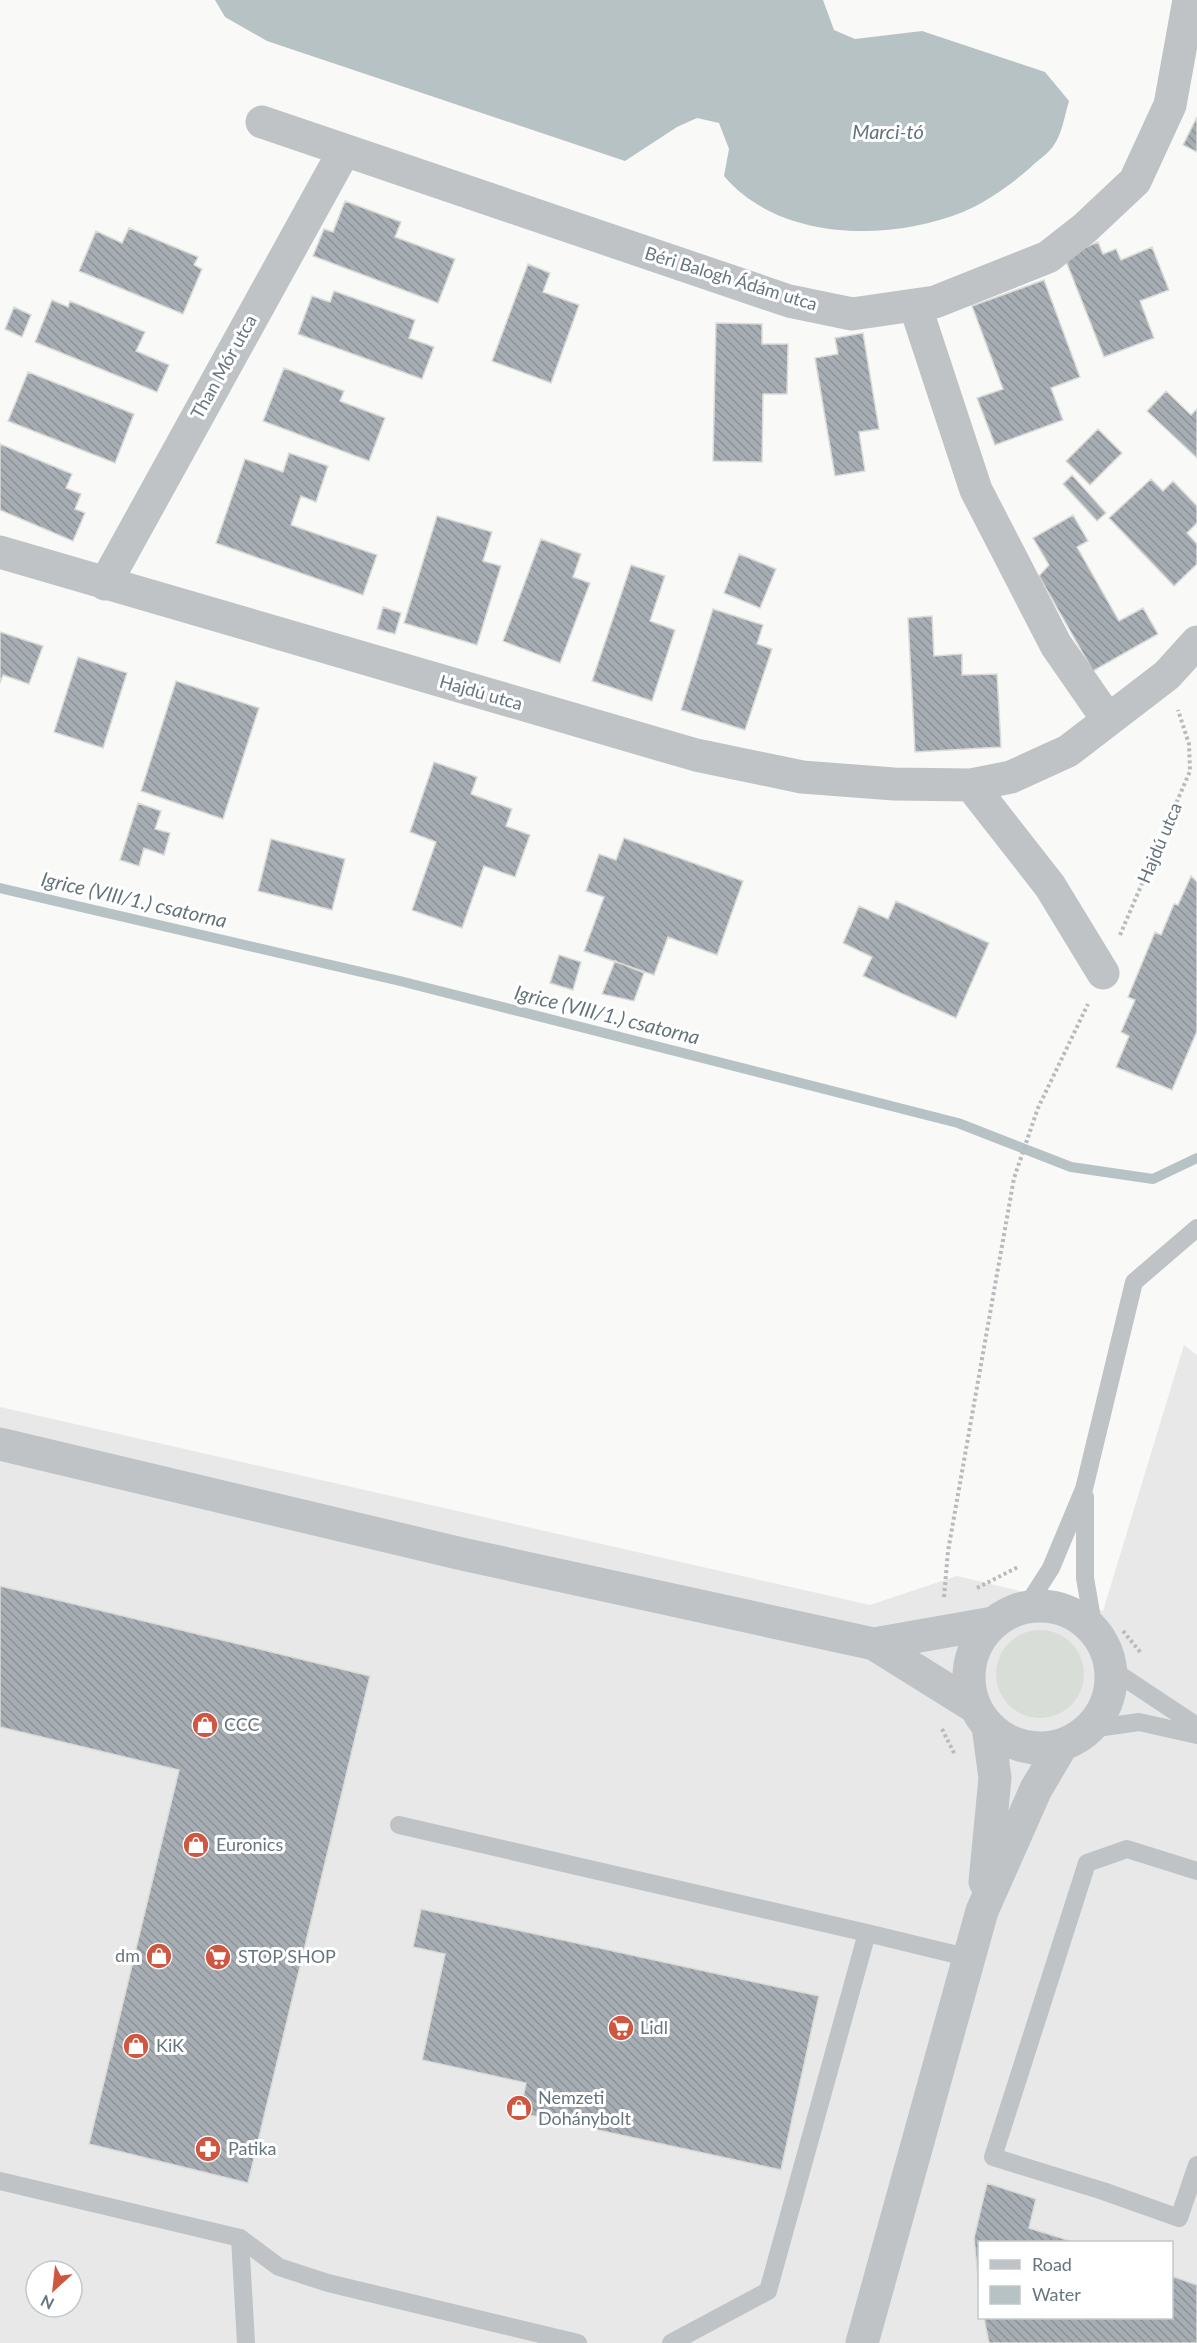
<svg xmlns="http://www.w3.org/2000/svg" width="1197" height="2343" font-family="Lato,sans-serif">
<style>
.built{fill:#e7e8e7;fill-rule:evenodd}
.green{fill:#d9ddd7}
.water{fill:#b7c2c5}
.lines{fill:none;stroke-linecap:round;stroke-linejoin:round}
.stream{stroke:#b7c2c5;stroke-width:10}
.building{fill:url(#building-back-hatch);stroke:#dbdbd9;stroke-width:1.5}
.path{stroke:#b7bbbd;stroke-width:4;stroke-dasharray:3 3;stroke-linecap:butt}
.service{stroke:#bfc3c6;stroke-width:18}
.minor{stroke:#bfc3c6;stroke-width:33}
.labels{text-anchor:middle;stroke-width:6;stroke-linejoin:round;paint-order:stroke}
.street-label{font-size:18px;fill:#67767e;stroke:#fff}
.poi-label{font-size:18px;fill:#67767e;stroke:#fff;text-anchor:start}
.water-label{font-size:20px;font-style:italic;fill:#627478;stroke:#fff}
</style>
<defs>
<pattern id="building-back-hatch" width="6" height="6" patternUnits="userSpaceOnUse" patternTransform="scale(1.5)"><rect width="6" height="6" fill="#a7aeb3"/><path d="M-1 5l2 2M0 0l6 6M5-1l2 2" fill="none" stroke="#8c9297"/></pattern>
</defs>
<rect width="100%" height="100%" fill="#f9f9f7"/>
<path class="built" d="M1184,1345L1197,1355V2343H0V1407L870,1605L957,1576L1103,1611ZM980,2242H1172V2318H980ZM36,2271H72V2307H36Z"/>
<path class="green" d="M996 1674a44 44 0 1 1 88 0a44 44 0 1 1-88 0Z"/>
<path class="water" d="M215,0H823L834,30L855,39L922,31L1045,72L1069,101C1065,114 1062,134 1054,145C1049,153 1038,160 1031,167C1012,184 987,202 963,212C888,242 779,241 724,176L729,149L719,123L697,118L677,127L625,161L267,41L225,17Z"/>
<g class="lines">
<path class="stream" d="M0,888L400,981L958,1123L1071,1167L1153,1179L1197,1158"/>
</g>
<path class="building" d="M1197,117V152L1183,145Z
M345,201L401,222L395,237L455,259L438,303L313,256L324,229L333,232Z
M129,228L198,257L194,265L202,269L183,314L79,271L96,231L122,243Z
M1098,242L1103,254L1116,249L1121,260L1152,247L1169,290L1140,301L1154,338L1104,357L1064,256Z
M528,264L550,273L543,292L579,305L551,383L492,361Z
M1044,280L1080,377L1051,388L1063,420L995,445L977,398L1003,389L972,306Z
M334,291L415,320L409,338L434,347L422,379L298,334L312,296L330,302Z
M52,300L68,307L70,301L145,332L136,351L169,365L157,392L35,342Z
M14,307L31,315L22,337L5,329Z
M716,323L762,324V344H788L787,394H763L762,462L713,461Z
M863,333L879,429L859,432L865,471L835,476L815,358L838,354L835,338Z
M284,368L344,391L340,401L385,418L369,461L263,421Z
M28,372L134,414L115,463L8,421Z
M1166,391L1191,415L1197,409V458L1147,411Z
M1098,429L1122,453L1090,485L1066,461Z
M0,444L72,474L66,488L81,494L75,509L85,513L73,541L0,510Z
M289,453L328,466L316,502L301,496L291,525L377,555L363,595L216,543L245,459L283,472Z
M1072,475L1106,513L1097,521L1063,484Z
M1151,479L1163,491L1173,481L1197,506V523L1187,533L1197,544V564L1174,586L1109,518Z
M1073,515L1088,541L1077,547L1119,621L1143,608L1158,634L1093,671L1039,576L1049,565L1033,538Z
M437,516L492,532L483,561L501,566L477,645L404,623Z
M541,539L581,554L573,577L590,583L560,663L503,641Z
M739,554L776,569L760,608L724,593Z
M631,565L665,576L650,621L675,630L652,701L592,681Z
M383,607L401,613L395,634L377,629Z
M713,609L763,625L757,644L772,649L745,730L681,710Z
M932,616L934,656L962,654V675L997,674L1001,747L915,752L908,618Z
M0,632L43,646L29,684L3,675L0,683Z
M78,657L127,673L103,748L54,732Z
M176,681L259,708L223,819L141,791Z
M434,762L477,777L471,794L512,809L506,826L530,835L515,877L484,866L462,928L412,910L436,842L410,832Z
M138,803L161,811L155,829L170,833L164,855L144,848L139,866L120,860Z
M624,838L743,881L717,955L668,937L654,975L584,951L604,897L586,891L599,854L616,860Z
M271,839L345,859L332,910L258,891Z
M1191,876L1197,882V1031L1172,1090L1116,1067L1129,1036L1121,1032L1135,1000L1128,997L1155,932L1161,935L1174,904L1178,905Z
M896,901L989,943L956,1018L863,976L872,957L843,943L859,906L888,919Z
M559,955L581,962L573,990L550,983Z
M615,961L644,973L634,1001L602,994Z
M0,1586L370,1676L248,2183L89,2144L179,1770L0,1727Z
M421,1909L819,1996L781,2170L520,2113L526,2083L422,2060L445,1954L413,1947Z
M987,2183L1036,2199L1029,2228L1074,2242H980V2299L974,2238Z
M1172,2276L1197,2285V2343H989L984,2318H1172Z"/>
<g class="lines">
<path class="path" d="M1120,935L1190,771L1189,744L1178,710
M977,1588L1018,1567
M944,1597L948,1551L1014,1178L1038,1108L1088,1004
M1123,1631L1141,1653
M942,1729L955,1755"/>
<path class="service" d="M1085,1497V1578L1094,1630
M1026,1607L1051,1568L1084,1489L1134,1282L1197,1228
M1111,1669L1197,1726
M1090,1729L1139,1722L1197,1735
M399,1825L867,1933
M1197,1871L1127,1849L1087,1863L993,2157L1103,2191L1179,2218L1197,2165
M0,2181L240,2238L279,2267L328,2283L578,2343
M240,2238L246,2343
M671,2343L768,2291L867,1933L970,1958"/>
<path class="minor" d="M262,122L789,301L852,314L935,302L1048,257L1085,228L1135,181L1170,105L1189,0
M915,305L976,490L1056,645L1108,720
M0,552L696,755L802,777L894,784L971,785L1011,777L1068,751L1167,675L1197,642
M105,584L344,151
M971,785L1050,886L1103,973
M0,1444L462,1554L874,1644L975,1707
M969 1677a71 71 0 1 1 142 0a71 71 0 1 1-142 0Z
M874,1644L993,1623
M985,1882L995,1778L988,1726
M862,2343L982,1911L1036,1789L1062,1745"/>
</g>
<defs>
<g id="shop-disc" transform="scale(1.35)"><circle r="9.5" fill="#cf5741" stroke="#fff"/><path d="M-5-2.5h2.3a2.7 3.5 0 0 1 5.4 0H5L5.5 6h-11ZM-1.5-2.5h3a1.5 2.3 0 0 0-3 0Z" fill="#fff"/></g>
<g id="supermarket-disc" transform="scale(1.35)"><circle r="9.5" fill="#cf5741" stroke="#fff"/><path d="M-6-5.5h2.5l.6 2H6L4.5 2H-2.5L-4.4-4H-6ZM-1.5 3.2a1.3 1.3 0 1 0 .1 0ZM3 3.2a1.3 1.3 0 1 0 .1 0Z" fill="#fff"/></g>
<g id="pharmacy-disc" transform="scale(1.35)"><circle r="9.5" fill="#cf5741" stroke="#fff"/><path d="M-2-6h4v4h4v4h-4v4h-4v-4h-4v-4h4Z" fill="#fff"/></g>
</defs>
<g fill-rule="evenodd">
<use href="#shop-disc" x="205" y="1725"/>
<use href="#shop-disc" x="196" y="1845"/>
<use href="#shop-disc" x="159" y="1956"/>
<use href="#supermarket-disc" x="218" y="1957"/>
<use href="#supermarket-disc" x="621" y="2028"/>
<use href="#shop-disc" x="136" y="2046"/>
<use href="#shop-disc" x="519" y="2108"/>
<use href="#pharmacy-disc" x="208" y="2149"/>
</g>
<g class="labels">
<g class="street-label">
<text transform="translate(731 279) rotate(17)" y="6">Béri Balogh Ádám utca</text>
<text transform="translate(224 367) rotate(-61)" y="6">Than Mór utca</text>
<text transform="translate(481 693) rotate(16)" y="6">Hajdú utca</text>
<text transform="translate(1160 843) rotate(-67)" y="6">Hajdú utca</text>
</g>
<g class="poi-label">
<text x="224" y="1731">CCC</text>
<text x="216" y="1851">Euronics</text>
<text x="140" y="1962" text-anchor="end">dm</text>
<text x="238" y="1963">STOP SHOP</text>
<text x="640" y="2034">Lidl</text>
<text x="156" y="2052">KiK</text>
<text x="538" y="2104">Nemzeti<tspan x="538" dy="21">Dohánybolt</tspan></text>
<text x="228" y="2155">Patika</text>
</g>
<g class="water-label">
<text x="888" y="139">Marci-tó</text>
<text transform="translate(134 900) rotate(13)" y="7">Igrice (VIII/1.) csatorna</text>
<text transform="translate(607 1015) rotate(14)" y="7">Igrice (VIII/1.) csatorna</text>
</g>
</g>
<rect x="978" y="2241" width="195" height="78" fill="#ffffff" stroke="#c2c8cb" stroke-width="1.5"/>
<rect x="990" y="2260" width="30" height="9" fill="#bfc3c6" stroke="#c2c8cb" stroke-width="1.5"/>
<text x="1032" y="2271" font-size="18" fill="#67767e">Road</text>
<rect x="990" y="2286" width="30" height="18" fill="#b7c2c5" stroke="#c2c8cb" stroke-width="1.5"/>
<text x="1032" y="2301" font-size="18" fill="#67767e">Water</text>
<g transform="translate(54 2289) rotate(207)"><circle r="28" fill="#ffffff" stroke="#c2c8cb" stroke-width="1.5"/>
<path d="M0-4.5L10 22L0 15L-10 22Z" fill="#cf5741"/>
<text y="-9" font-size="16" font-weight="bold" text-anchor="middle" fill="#67767e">N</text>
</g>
</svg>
